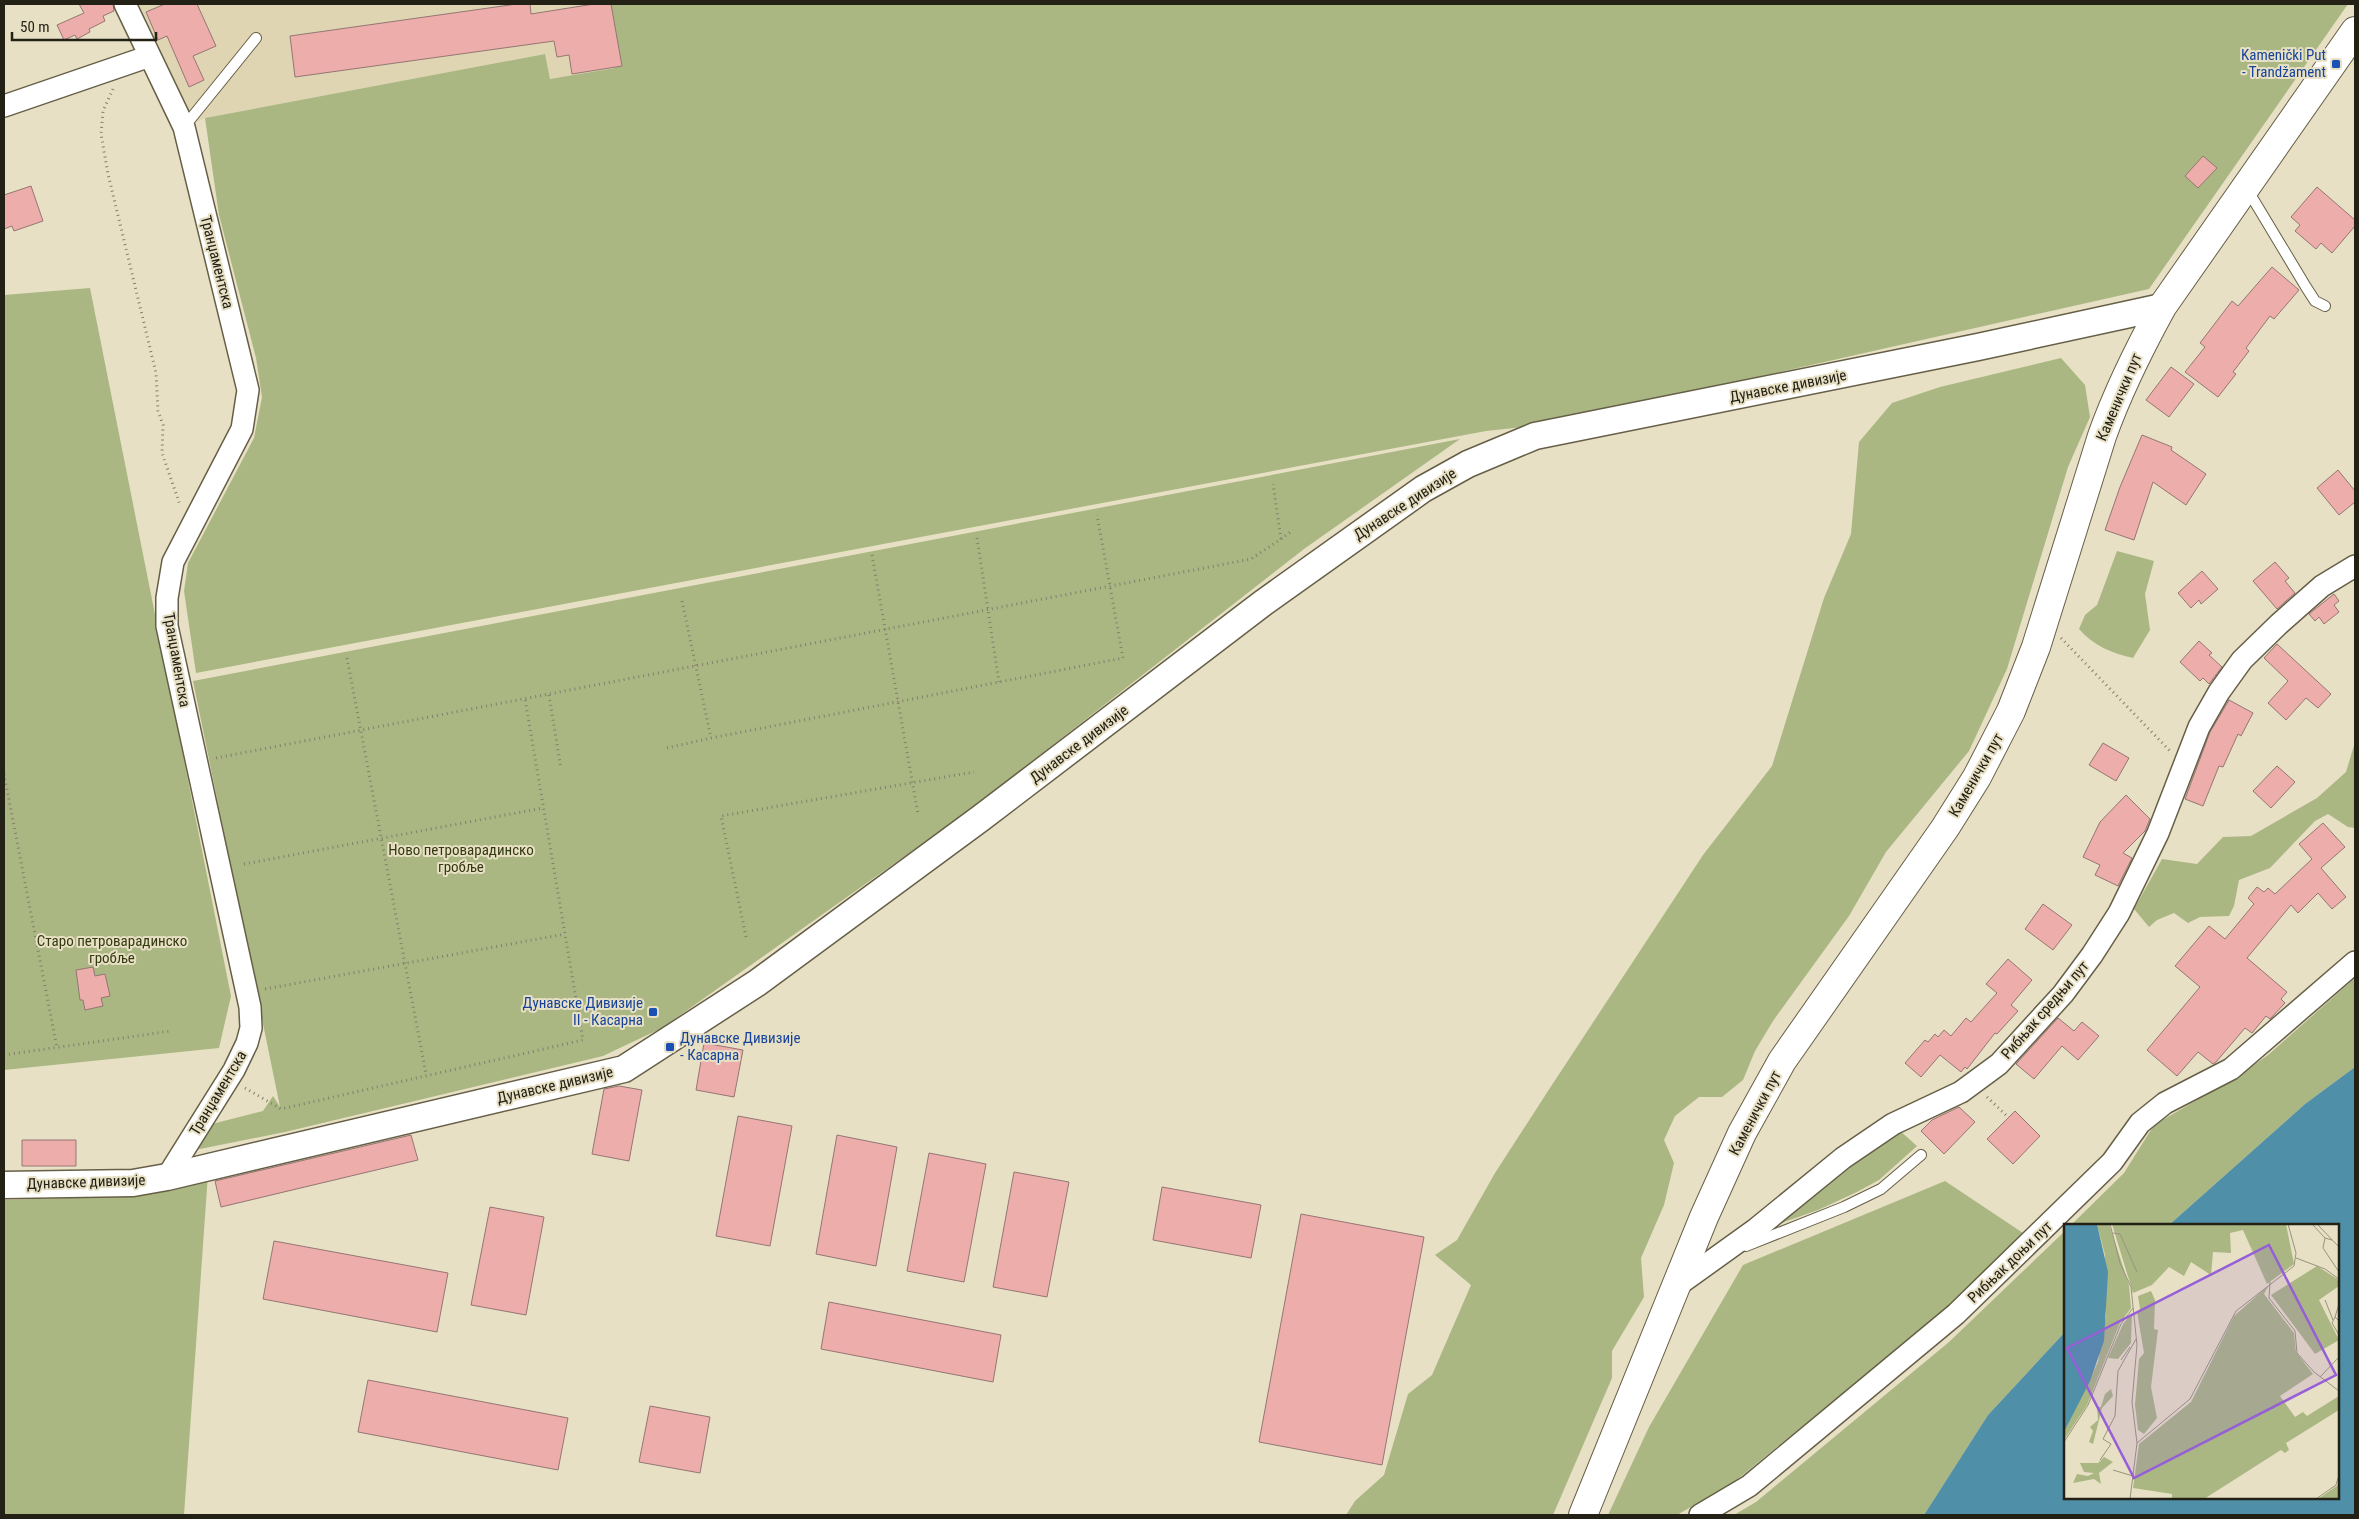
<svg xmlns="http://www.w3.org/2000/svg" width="2359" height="1519" font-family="'Roboto Condensed',sans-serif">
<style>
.built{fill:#dfd5b3}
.green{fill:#aab783}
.water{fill:#4f8fa8}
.building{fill:#edadaa;stroke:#947674}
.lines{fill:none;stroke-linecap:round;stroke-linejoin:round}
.service-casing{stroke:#665f47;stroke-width:12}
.minor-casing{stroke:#665f47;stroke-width:24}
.tertiary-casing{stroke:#665f47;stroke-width:29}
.secondary-casing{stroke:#665f47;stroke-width:30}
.path{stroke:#847f6c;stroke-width:3;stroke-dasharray:1 4;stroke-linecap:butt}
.service{stroke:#fff;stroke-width:10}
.minor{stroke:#fff;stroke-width:21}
.tertiary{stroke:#fff;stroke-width:26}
.secondary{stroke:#fff;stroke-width:28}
.transit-dot{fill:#1a4fb4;stroke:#e8e0c4;stroke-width:2}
.labels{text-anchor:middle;stroke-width:4;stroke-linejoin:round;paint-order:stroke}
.transit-label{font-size:15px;fill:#164399;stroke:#e8e0c4;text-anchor:end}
.street-label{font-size:15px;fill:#232016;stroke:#e8e0c4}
.park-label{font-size:15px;fill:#323a10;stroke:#e8e0c4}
.inset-road{fill:none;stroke:#99937e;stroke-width:1}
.view{fill:#965fd7;fill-opacity:0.15;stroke:#965fd7;stroke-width:2.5}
.inset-edge{fill:none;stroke:#232016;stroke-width:2.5}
</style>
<rect width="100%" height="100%" fill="#e8e0c4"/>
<path class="built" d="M135,4H606L616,68L550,79L544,54L205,118L192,124Z"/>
<path class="green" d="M606,4H2348L2149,289L1544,425L1486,431L196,673L184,591L188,563L254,438L262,397L256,358L219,215L205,118L545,54L550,79L615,68Z
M90,288L231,996L219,1048L4,1070V295Z
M2061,358L2085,385L2090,417L2068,467L2007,669L1969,751L1886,852L1849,916L1773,1021L1755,1051L1743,1080L1722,1097H1699L1675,1116L1664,1140L1674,1163L1664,1205L1641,1258L1644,1297L1612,1351V1378L1553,1515H1346L1355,1501L1384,1475L1408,1394L1432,1375L1471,1285L1435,1255L1457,1240L1495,1173L1548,1091L1703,855L1772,766L1824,598L1851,534L1859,442L1892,403L1940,387Z
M1460,439L1304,549L967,812L662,1028L603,1056L285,1132L195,1150L208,1125L263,1111L273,1096L280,1107L193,681Z
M2117,551L2154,561L2145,594L2150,630L2133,658C2111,653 2094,646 2079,629L2085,615L2097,605Z
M2355,742V828L2348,827L2328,814L2315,821L2270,868L2239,880L2234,906L2229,916L2200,917L2188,923L2174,913L2157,920L2149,927L2134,909L2162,859L2197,864L2223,837L2251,836L2317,798L2346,772Z
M2355,978V1067L2305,1104L2169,1225H2071L2124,1173L2154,1125L2238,1076L2268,1055Z
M1899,1130L1917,1146L1879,1180L1857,1192L1818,1210L1762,1230Z
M208,1174L184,1515H4V1200L129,1196L169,1189Z
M1945,1181L2032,1239L1734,1482L1677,1515H1608L1649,1427L1743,1265Z
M2065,1231V1332L1988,1415L1924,1515H1734L1756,1502L1949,1342Z"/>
<path class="water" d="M2355,1067V1515H1924L1988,1415L2065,1332V1498H2338V1225H2169L2305,1104Z"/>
<path class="building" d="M79,4H113L114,11L103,16L105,21L89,29L90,32L77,39L75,35L64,40L57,25L84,13Z
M165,4H197L216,46L193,56L204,80L189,87L167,36L158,40L146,12Z
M517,4H530L531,14L594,4H611L622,66L572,74L569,55L557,57L554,41L295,77L290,36Z
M2203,156L2217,168L2198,188L2185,176Z
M31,186L43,221L14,231L12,226L4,229V195Z
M2317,187L2355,220V226L2332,253L2321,243L2316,249L2295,231L2300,225L2291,217Z
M2272,267L2299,290L2274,319L2270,316L2246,348L2249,351L2233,372L2236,374L2218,397L2185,372L2205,347L2200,343L2232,301L2238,306Z
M2171,367L2194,384L2169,417L2146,400Z
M2142,435L2172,447L2171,450L2206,474L2186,505L2153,482L2134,540L2105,530L2120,487Z
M2338,470L2355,491V502L2339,515L2317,488Z
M2275,562L2289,578L2285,581L2295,593L2277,609L2253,581Z
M2202,571L2218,589L2201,604L2199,600L2191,608L2178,593Z
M2334,594L2339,601L2334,605L2339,612L2324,624L2319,617L2315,621L2309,614Z
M2199,641L2212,653L2209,655L2222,667L2209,684L2203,678L2200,681L2180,662Z
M2277,644L2331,694L2318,708L2306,698L2286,720L2268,703L2288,681L2264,658Z
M2229,700L2253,713L2241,736L2238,734L2223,767L2219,766L2203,806L2185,799L2210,732Z
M2103,743L2129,758L2116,781L2089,765Z
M2277,766L2295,782L2271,808L2253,791Z
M2126,795L2150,819L2145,831L2123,853L2132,858L2118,886L2095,875L2100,865L2083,857L2100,822Z
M2323,823L2345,847L2321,868L2346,897L2332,909L2318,893L2298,913L2291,905L2247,958L2287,992L2281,999L2285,1003L2270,1019L2266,1016L2252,1033L2245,1028L2216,1062L2213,1064L2198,1052L2177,1076L2147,1050L2200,987L2175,966L2209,926L2225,939L2254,904L2248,898L2257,887L2264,892L2268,888L2275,894L2312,859L2299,844Z
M2043,904L2072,925L2053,950L2025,929Z
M2008,959L2032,980L2011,1005L2018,1011L1997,1034L1995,1033L1967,1069L1965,1067L1961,1072L1940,1055L1921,1077L1905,1063L1925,1040L1928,1042L1935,1034L1938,1037L1944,1030L1951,1036L1966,1018L1971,1022L1997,993L1986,984Z
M93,967L95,976L105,974L110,996L101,998L103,1006L85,1010L83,1000H80L76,970Z
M2058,1018L2074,1031L2082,1022L2099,1036L2078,1060L2062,1046L2034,1079L2016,1064Z
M704,1043L743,1050L734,1097L696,1090Z
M619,1086L642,1090L629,1161L592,1154L604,1089Z
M1959,1107L1975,1122L1944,1154L1921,1131L1932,1120Z
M2015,1111L2040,1136L2013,1164L1987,1139Z
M738,1116L792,1126L770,1246L716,1236Z
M411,1135L418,1160L221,1207L215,1181Z
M837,1135L897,1147L876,1266L816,1254Z
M22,1140H76V1166H22Z
M929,1153L986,1164L964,1282L907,1271Z
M1014,1172L1069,1182L1047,1297L993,1287Z
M1162,1187L1261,1205L1251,1258L1153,1240Z
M490,1207L544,1217L526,1315L471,1305Z
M1301,1214L1424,1237L1382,1465L1259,1442Z
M274,1241L448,1273L437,1332L263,1299Z
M829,1302L1001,1335L993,1382L821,1349Z
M368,1380L568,1418L558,1470L358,1432Z
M650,1406L710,1417L700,1473L639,1462Z"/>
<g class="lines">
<g class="service-casing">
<path id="service" d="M184,127L256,38
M2247,189L2306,287L2315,301L2325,306
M1746,1246L1844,1207L1881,1189L1921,1155"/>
</g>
<g class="minor-casing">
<path id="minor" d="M125,4L184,127L248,390L242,429L173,562L167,598V626L250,1007L251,1028L247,1043L234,1070L167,1177
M4,106L150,56
M1678,1285L1756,1229L1843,1158L1893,1124L1961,1092L1999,1064L2063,994L2092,955L2119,913L2158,833L2199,727L2219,692L2242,660L2279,624L2322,586L2355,566
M1700,1515L1749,1486L1956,1314L2112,1162L2140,1123L2165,1103L2231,1069L2355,962"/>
</g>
<g class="tertiary-casing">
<path id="tertiary" d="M4,1185L133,1183L167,1177L624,1069L757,983L981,818L1263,603L1423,489L1468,464L1535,436L1978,347L2162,307"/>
</g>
<g class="secondary-casing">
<path id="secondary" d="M1583,1515L1704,1217L1742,1133L1782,1061L1945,828L1977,777L2011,711L2036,647L2102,436C2118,391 2139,349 2162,307L2355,31"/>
</g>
<path class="path" d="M113,89L103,111L101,134L108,174L156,373L158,411L163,425L162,453L180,505
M977,538L999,682
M1281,539L1292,531
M872,555L918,814
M682,601L711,738
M2061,638L2170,751
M347,658L426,1074
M549,695L561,769
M667,748L711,738L1123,658L1097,515
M216,758L1251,559L1281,539L1273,484
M4,774L57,1048
M244,864L543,808
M746,937L721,816L974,772
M265,989L565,934
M4,1055L171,1031
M245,1088L281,1109L583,1040L525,699
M1987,1097L2008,1117"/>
<use href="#service" class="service"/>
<use href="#minor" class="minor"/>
<use href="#tertiary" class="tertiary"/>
<use href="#secondary" class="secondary"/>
</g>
<g class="transit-dot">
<rect x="2331" y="59" width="10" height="10" rx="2.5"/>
<rect x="648" y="1007" width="10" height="10" rx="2.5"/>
<rect x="665" y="1042" width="10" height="10" rx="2.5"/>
</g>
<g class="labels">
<g class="transit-label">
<text x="2326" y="60">Kamenički Put<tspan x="2326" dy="17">- Trandžament</tspan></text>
<text x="643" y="1008">Дунавске Дивизије<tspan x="643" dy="17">II - Касарна</tspan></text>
<text x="680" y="1043" text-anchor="start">Дунавске Дивизије<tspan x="680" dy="17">- Касарна</tspan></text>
</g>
<g class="street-label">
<text transform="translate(217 262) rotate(76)" y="5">Транџаментска</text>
<text transform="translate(1788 386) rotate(-11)" y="5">Дунавске дивизије</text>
<text transform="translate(2119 397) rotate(-67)" y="5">Каменички пут</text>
<text transform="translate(1405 504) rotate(-33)" y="5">Дунавске дивизије</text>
<text transform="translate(177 660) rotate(80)" y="5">Транџаментска</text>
<text transform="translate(1079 744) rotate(-37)" y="5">Дунавске дивизије</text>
<text transform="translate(1976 775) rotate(-60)" y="5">Каменички пут</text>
<text transform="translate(2045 1010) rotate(-49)" y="5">Рибњак средњи пут</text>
<text transform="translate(555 1085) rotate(-13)" y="5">Дунавске дивизије</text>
<text transform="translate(218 1093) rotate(-59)" y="5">Транџаментска</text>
<text transform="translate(1755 1113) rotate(-62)" y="5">Каменички пут</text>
<text transform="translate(86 1182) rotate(-2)" y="5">Дунавске дивизије</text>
<text transform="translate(2010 1262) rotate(-44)" y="5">Рибњак доњи пут</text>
</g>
<g class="park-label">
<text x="461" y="855">Ново петроварадинско<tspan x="461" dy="17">гробље</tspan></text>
<text x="112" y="946">Старо петроварадинско<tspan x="112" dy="17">гробље</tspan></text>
</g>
</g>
<g transform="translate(2064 1224)">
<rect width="275" height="275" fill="#e8e0c4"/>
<path d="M33,0H45L65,61L67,84L56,99L23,181L0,216V208L34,138L42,91L41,31ZM48,0H222L230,40L203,60L179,6L166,9L167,29L149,28L147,51L127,38L120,52L105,43L88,61L69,69ZM253,42L275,56V62L255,76L275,116L251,130L207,71ZM205,61L200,70L230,109L232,128L249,150L216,172L231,193L239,188L243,192L275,172V186L222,219L225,226L221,229L217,226L140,275H108V270L69,264L75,220L127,178L170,92ZM87,67L91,76L90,105L94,106L87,163L93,194L80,210L74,206L71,181L75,135L80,129L73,88L76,85L74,72ZM68,89L67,119L54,135L44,134L59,100ZM47,165L49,172L38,184L29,220L25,218L29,207L26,203L34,196L33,183H37L41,170ZM40,233L49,238L35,249L37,260L30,255L9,259L13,250L24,252L30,249L20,248L16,239H34ZM275,258V275H254L274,261Z" fill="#aab783"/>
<path d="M0,0H33L44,48L40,117L26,157L0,208Z" fill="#4f8fa8"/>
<path class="inset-road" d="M46,0L56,39L67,63L73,121L68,178L73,219L66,275M248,0L261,14L268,16M253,0L275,23M49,9L56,10L73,48M261,14L259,24L275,48M232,34L261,45L275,55M206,58L205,74L231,107L233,129L250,148L275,167M261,76L269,96M275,80L271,93L275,97M271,93L268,99L275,111M57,136L66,123M256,153L275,133M0,218L24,181L57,100L69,84M73,219L126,175L172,87L230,42L232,29L224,0M36,236L47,220L39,215L51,192L54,147L72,115M49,246L69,252M252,275L272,261L275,251"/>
<path class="view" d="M205,21L272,151L70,254L3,124Z"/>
<rect width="275" height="275" class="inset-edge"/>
</g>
<rect width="2359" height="1519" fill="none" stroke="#232016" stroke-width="10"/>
<path d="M12 32v8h144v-8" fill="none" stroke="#232016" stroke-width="2.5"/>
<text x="20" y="32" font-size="15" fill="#232016" stroke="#e8e0c4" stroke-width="4" paint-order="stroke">50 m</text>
</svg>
